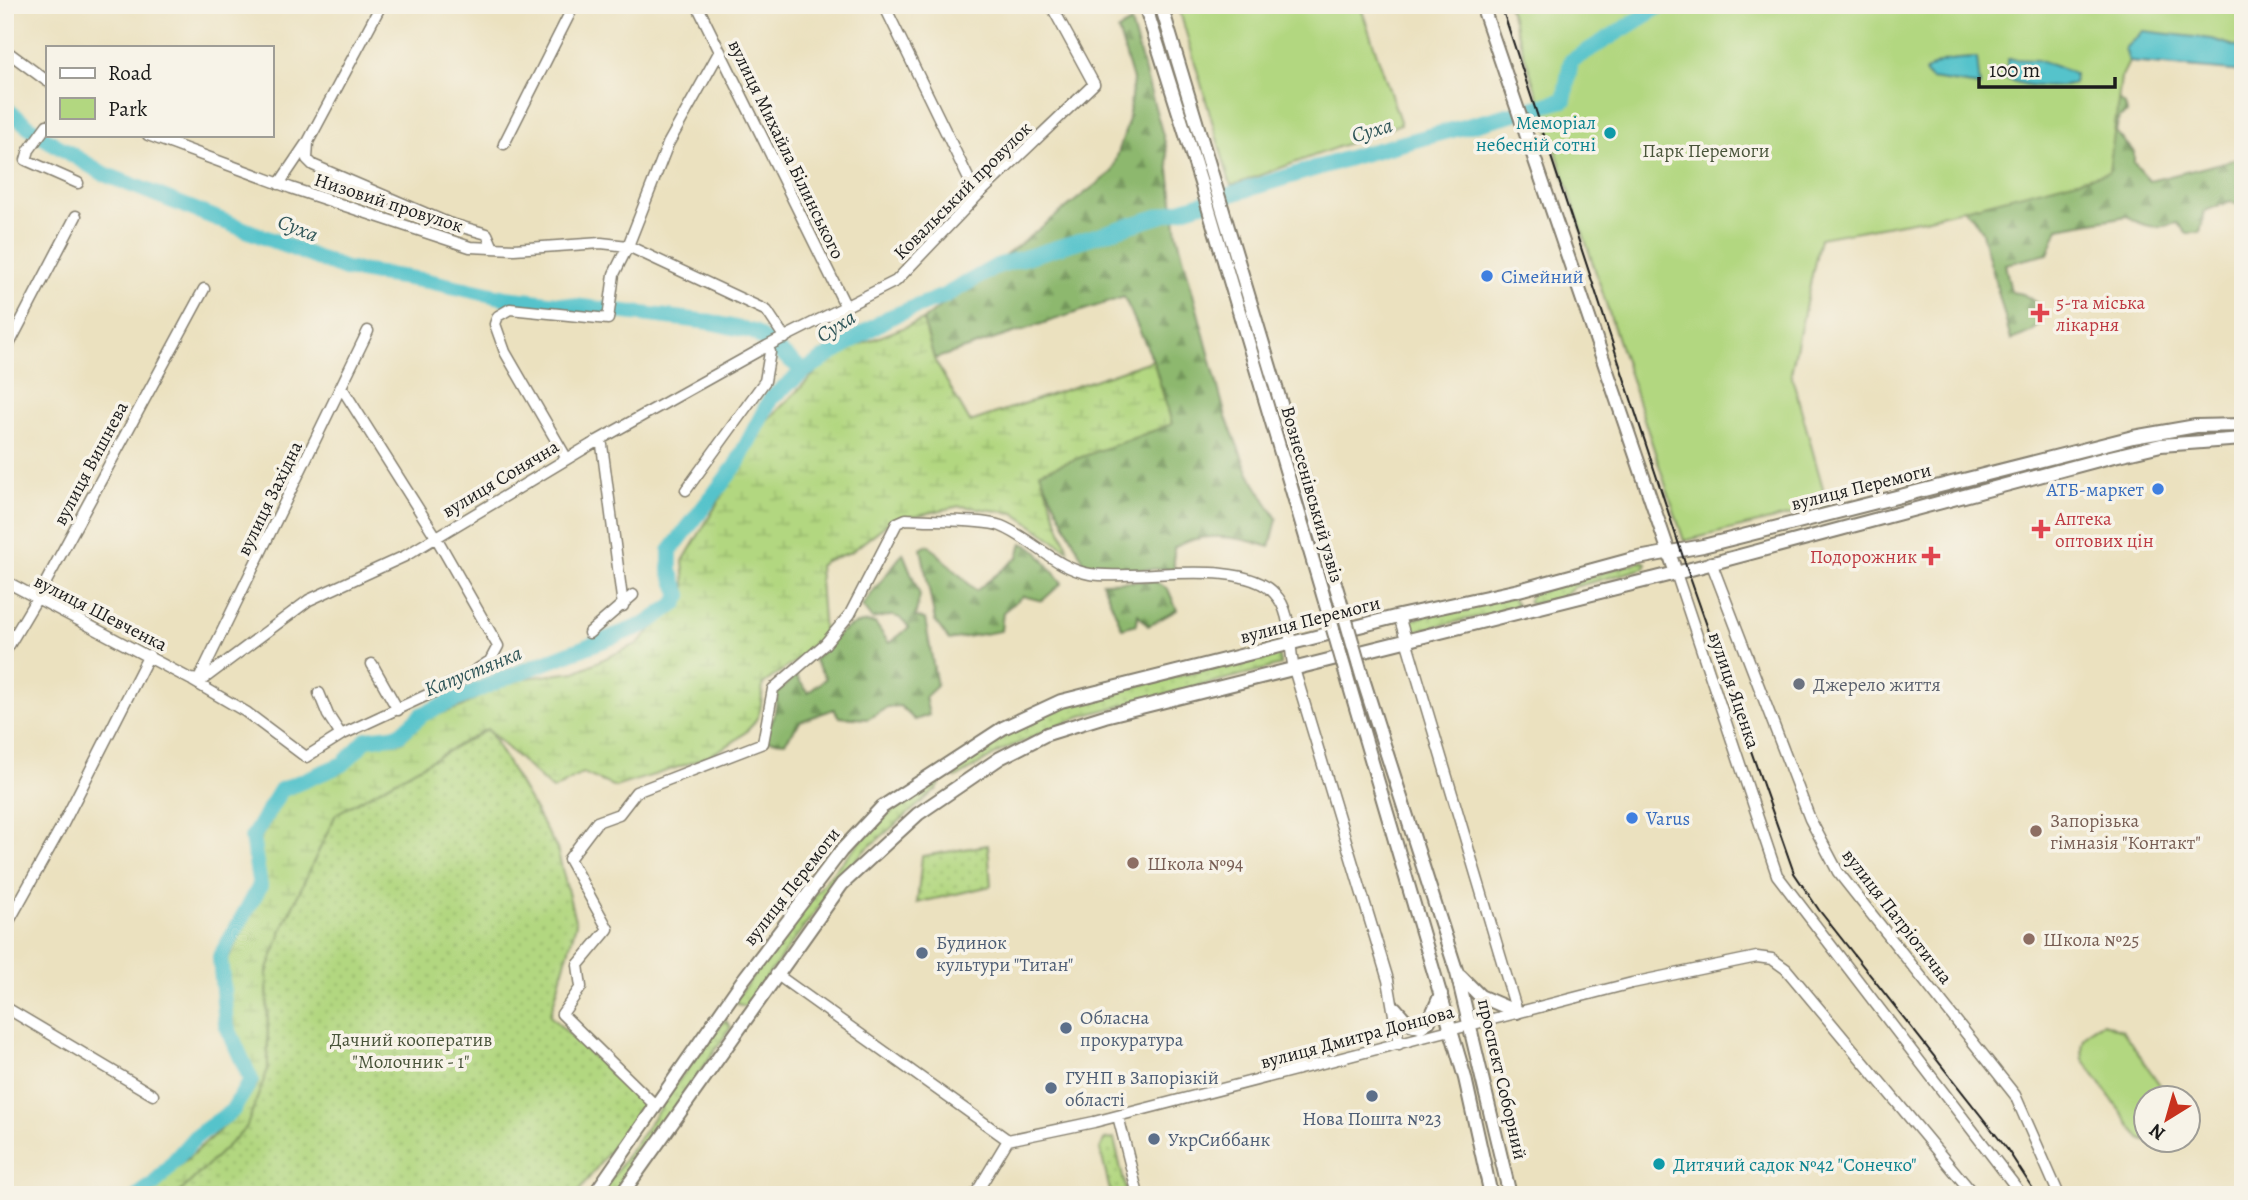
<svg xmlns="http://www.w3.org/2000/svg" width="2248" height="1200" font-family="Alegreya,serif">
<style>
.grass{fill:url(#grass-dots);stroke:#677a4e;stroke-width:2}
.forest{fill:url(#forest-firs);stroke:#546a45;stroke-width:2}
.wetland{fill:url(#wetland-marsh);stroke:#677a4e;stroke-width:2}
.park{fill:#b2d780;stroke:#677a4e;stroke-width:2}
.water{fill:#55c3cb;stroke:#387074;stroke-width:2}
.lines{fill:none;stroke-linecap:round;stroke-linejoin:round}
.river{stroke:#55c3cb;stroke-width:16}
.minor-casing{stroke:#847e6e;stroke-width:13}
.major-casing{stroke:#847e6e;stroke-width:16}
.minor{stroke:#fff;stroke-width:10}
.major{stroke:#fff;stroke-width:12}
.tram{stroke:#1c1c1c;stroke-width:2}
.major-bridge-casing{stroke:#847e6e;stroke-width:16;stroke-linecap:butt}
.major-bridge{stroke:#fff;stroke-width:12}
.culture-dot{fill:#0f9aa8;stroke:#f7f3e8;stroke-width:2.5}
.shop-dot{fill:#3f7fe0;stroke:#f7f3e8;stroke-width:2.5}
.health-dot{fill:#e0444e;stroke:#f7f3e8;stroke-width:2.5}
.worship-dot{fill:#6b7280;stroke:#f7f3e8;stroke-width:2.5}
.education-dot{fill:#8d6e63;stroke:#f7f3e8;stroke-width:2.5}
.service-dot{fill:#5c6f8a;stroke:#f7f3e8;stroke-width:2.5}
.labels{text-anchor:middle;stroke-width:7;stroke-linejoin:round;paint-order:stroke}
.culture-label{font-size:19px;fill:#0d838f;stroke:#f7f3e8;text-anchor:end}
.street-label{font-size:19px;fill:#1c1c1c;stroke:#f7f3e8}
.park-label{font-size:19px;fill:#49543a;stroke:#f7f3e8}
.shop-label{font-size:19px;fill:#366cbe;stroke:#f7f3e8;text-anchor:start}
.health-label{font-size:19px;fill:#be3a42;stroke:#f7f3e8;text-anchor:start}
.worship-label{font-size:19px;fill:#5b616d;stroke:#f7f3e8;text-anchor:start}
.education-label{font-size:19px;fill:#785e54;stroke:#f7f3e8;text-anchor:start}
.service-label{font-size:19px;fill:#4e5e75;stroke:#f7f3e8;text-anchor:start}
.water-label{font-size:21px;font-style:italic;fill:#305659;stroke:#f7f3e8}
</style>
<defs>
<pattern id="grass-dots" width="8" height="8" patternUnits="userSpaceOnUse" patternTransform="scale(1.75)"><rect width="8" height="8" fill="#b2d780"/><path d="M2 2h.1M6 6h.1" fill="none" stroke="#98b86e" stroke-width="1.8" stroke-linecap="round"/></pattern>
<pattern id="forest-firs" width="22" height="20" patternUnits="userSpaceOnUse" patternTransform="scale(1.75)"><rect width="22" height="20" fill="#8db86e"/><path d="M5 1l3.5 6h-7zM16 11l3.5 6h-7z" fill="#72955a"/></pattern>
<pattern id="wetland-marsh" width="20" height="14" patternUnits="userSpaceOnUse" patternTransform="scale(1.75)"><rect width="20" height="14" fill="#b2d780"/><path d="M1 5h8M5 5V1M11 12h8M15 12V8" fill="none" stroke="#98b86e"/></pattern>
</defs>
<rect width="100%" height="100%" fill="#f7f3e8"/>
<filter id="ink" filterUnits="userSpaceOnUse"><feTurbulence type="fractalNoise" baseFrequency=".0143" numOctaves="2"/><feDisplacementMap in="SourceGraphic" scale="14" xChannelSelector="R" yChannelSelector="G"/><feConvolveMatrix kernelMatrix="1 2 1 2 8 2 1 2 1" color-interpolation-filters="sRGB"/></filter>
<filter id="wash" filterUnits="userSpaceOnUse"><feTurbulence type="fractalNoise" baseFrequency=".00686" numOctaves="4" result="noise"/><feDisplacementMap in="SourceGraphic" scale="28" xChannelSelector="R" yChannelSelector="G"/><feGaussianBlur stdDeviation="1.57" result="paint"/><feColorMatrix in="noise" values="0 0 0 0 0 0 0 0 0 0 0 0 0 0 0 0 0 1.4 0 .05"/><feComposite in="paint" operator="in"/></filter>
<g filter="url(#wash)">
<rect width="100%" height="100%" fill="#ebe1bf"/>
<path class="grass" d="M1642,561L1646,563L1645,568L1574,587L1558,599L1531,604L1528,602L1533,593Z
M1511,597L1517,605L1513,609L1415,631L1407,627L1413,619Z
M1278,654L1281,665L1081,716L1001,751L956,778L950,775V768C980,749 1011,729 1044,715C1116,686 1202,672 1278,654Z
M488,729L557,849L576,924L550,1016L644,1105L576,1195H172L208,1157L268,1069L267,972L283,927L333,814Z
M931,780L940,784L937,789L863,852L839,880L745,1006L737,1004L736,999C797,918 847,840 931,780Z
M988,845L991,886L917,903L922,856Z
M725,1020L731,1027L614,1195H600L682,1076Z
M1114,1139L1127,1195H1111L1100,1149L1104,1140Z"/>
<path class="forest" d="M1131,23L1166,146L1177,234L1226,417L1249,474L1277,519L1270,547C1240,537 1201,530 1174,548V569H1096L1085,564L1039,472L1172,424L1153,360L1124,297L934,359L923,320L1112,172L1128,122L1133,80L1118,30Z
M2110,92L2125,105L2127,113L2119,118L2116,132L2134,152V163L2150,181L2237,159L2243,165V206L2230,201L2205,211L2200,233H2187L2177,223C2157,229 2145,228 2127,216L2058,228L2048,254L2005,264L2011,292L2023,294L2038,304L2041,323L2032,332L2011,340L1982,232L1973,218L1949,196Z
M1022,543L1034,548L1062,583L1042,601L1023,596L1003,612L1001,631L949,640L935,621L921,548L929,545L976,591L1018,557Z
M903,553L920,595L915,617L925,619L937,686L925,697L929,715L915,720L900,706L888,707L868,719L839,717L834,709L801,721L785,742L763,740L774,717L778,692L796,676L808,693L826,678L814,660C832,640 846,619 875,623L889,643L909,628C899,612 890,615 872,619L862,606Z
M1154,581L1168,589L1177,610L1148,626L1138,614L1137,624L1122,628L1102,582Z"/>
<path class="wetland" d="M923,320L934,359L970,422L1153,360L1172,424L1040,472L1068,550L1014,513L960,506L891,521L851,552L825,561L819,566L824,634L810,651L763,684C762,694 762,708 758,716C737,757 655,773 615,787L583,773L553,790L487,729L336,814L283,927L267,972L268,1069L246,1128L177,1195H147L236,1115L258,1083L234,1028L225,965L266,885L259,841L285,795L345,771L371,744L402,742L428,718L461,707L509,680L575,672L637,644L686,595L683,561L766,422L833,355Z"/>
<path class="park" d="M1178,5H1360L1401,124L1231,186Z
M1508,5H2243V49L2212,39L2125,48L2129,62L2121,78L2109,172L1929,218L1820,238L1791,373L1828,506L1684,541Z
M2103,1023L2122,1030L2169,1098H2146V1140L2166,1141L2150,1143L2140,1139L2083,1059C2080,1040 2085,1030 2103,1023Z"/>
<path class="water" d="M2143,31L2212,39L2243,49V72L2129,62L2125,48Z
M1977,58L1980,86L1931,79L1925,73C1939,58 1957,59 1977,58Z
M2007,59L2037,60L2074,73V84C2055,89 2025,87 2007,79Z"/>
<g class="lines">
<path class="river" d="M5,108L41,136L104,174L345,269L428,281L506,298L710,322L754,332L804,371L888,318L944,296L997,266L1359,155L1564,100L1571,61L1662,5
M139,1195L154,1184L195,1137L232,1111L251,1080L226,1024L220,957L260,886L252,838L281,790L343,764L367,739L399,735L423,714L505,678L646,624L676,603L680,595L670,571V551L736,465L771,398L804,371"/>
</g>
</g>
<g filter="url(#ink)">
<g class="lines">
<g class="minor-casing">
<path id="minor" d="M381,5L308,142L307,159L313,165L448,223L487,234L493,248
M697,5L846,307
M884,5L977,196
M5,50L47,81
M720,51L668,144L628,246L767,311L785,338
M47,125L29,150L26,160L78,183
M148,135L291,188L470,247L514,249L601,243L628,246L614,274L608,319L510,309L498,316L495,324L505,352L567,459
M504,144L574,5
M279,184L306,144
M5,352L76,216
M597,441L602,445L623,606
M686,490L765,381L770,352L767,346
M1711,562L1810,819L1838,872L2015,1095L2059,1195
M1676,573L1777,875L2022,1195
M5,581L190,679L202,680L309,600L405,556L597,441L767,346L896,281L977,196L1094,84L1051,5
M1399,616L1517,1012
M589,633L633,595
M5,652L40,593L204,289
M372,664L398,710
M202,680L201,675L368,331
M193,681L246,712L306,757L341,735L466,677L490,661L498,646L433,532L342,388
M319,693L328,715L341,735
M5,928L63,824L149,655
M776,974L1008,1140L1094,1122L1632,983L1757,957L1772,959L1786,969L1974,1195
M5,1007L153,1095
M656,1106L562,1014L581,987L578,965L608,929L569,859L597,822L619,814L636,792L763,743L773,689L825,644L850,614L897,523L906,519C929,521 982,519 1001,526C1033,539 1055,568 1090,574C1137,581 1242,557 1275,594C1293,613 1288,645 1294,669L1388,980L1399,1044
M1118,1116L1138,1195
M975,1195L1008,1140"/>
</g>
<g class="major-casing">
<path id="major" d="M1145,5L1201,183L1326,605
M1161,5L1340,600
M1482,5L1676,573
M1363,679L1457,973L1510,1195
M1349,684L1465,1078L1491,1195
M1460,976L1480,996L1517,1012
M1395,1008L1408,1023L1420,1027L1429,1021L1441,994
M594,1195L743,980L841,851L882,807L1003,728L1061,701L1399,616L1519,590L1633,559L1703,546L2133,437L2196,426L2243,425
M621,1195L842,884L918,814L1000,758L1047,734L1105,716L1676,573L2110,457L2161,445L2243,439"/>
</g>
<use href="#minor" class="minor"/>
<use href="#major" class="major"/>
<path class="tram" d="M1501,5L1687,569L1794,873L1819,910L2007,1149L2037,1195"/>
<g class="major-bridge-casing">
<path id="major-bridge" d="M1340,600L1363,679
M1326,605L1349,684"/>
</g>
<use href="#major-bridge" class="major-bridge"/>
</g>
</g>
<g class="culture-dot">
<circle cx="1610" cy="133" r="7"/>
<circle cx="1659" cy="1164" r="7"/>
</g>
<g class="shop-dot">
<circle cx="1487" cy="276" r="7"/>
<circle cx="2158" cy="489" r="7"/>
<circle cx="1632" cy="818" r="7"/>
</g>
<g class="health-dot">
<path d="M2036.5 302.5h7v7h7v7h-7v7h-7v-7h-7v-7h7z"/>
<path d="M2037.5 518.5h7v7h7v7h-7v7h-7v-7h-7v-7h7z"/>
<path d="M1927.5 545.5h7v7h7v7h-7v7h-7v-7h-7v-7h7z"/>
</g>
<circle class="worship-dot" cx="1799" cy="684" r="7"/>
<g class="education-dot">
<circle cx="2036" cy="831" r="7"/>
<circle cx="1133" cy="863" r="7"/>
<circle cx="2029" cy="939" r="7"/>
</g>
<g class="service-dot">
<circle cx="922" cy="953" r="7"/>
<circle cx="1066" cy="1028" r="7"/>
<circle cx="1051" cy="1088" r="7"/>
<circle cx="1372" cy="1096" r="7"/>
<circle cx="1154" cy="1139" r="7"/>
</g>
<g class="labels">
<g class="culture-label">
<text x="1596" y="129">Меморіал<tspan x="1596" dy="22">небесній сотні</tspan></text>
<text x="1673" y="1171" text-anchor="start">Дитячий садок №42 "Сонечко"</text>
</g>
<g class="street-label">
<text transform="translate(787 149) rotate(64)" y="7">вулиця Михайла Білинського</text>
<text transform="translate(962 190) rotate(-45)" y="7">Ковальський провулок</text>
<text transform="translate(389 202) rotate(18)" y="7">Низовий провулок</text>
<text transform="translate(90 463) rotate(-62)" y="7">вулиця Вишнева</text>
<text transform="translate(500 478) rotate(-31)" y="7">вулиця Сонячна</text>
<text transform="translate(1861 486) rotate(-14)" y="7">вулиця Перемоги</text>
<text transform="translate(1313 494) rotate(74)" y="7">Вознесенівський узвіз</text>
<text transform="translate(269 498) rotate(-64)" y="7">вулиця Західна</text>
<text transform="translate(101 612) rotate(27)" y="7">вулиця Шевченка</text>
<text transform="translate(1310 619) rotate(-14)" y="7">вулиця Перемоги</text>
<text transform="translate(1735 690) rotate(71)" y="7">вулиця Яценка</text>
<text transform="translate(791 886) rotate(-52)" y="7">вулиця Перемоги</text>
<text transform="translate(1898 916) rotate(52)" y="7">вулиця Патріотична</text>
<text transform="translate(1357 1036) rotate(-15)" y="7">вулиця Дмитра Донцова</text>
<text transform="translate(1503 1079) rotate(77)" y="7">проспект Соборний</text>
</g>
<g class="park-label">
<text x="1706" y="157">Парк Перемоги</text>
<text x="411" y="1046">Дачний кооператив<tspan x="411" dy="22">"Молочник - 1"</tspan></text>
</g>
<g class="shop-label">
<text x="1501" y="283">Сімейний</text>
<text x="2144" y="496" text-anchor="end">АТБ-маркет</text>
<text x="1646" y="825">Varus</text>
</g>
<g class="health-label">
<text x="2056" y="309">5-та міська<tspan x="2056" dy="22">лікарня</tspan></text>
<text x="2055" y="525">Аптека<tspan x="2055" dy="22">оптових цін</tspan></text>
<text x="1917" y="563" text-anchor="end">Подорожник</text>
</g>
<g class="worship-label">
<text x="1813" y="691">Джерело життя</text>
</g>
<g class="education-label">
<text x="2050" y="827">Запорізька<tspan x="2050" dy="22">гімназія "Контакт"</tspan></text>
<text x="1147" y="870">Школа №94</text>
<text x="2043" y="946">Школа №25</text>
</g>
<g class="service-label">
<text x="936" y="949">Будинок<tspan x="936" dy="22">культури "Титан"</tspan></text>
<text x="1080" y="1024">Обласна<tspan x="1080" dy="22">прокуратура</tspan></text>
<text x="1065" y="1084">ГУНП в Запорізкій<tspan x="1065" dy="22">області</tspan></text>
<text x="1372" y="1125" text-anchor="middle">Нова Пошта №23</text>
<text x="1168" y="1146">УкрСиббанк</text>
</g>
<g class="water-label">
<text transform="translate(1372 130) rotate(-16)" y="7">Суха</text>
<text transform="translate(298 228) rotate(22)" y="7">Суха</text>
<text transform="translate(836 326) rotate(-32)" y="7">Суха</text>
<text transform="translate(473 671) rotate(-22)" y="7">Капустянка</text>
</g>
</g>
<rect width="2248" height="1200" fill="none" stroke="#f7f3e8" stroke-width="28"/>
<rect x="46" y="46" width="228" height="91" fill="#f7f3e8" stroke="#9f9d96" stroke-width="2"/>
<rect x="60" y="68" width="35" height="10" fill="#ffffff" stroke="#9f9d96" stroke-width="2"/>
<text x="108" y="80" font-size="21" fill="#1c1c1c">Road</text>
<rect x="60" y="98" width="35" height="21" fill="#b2d780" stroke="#9f9d96" stroke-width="2"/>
<text x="108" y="116" font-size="21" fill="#1c1c1c">Park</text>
<g transform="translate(2167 1119) rotate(217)"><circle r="33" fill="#f7f3e8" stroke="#9f9d96" stroke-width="2"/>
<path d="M0-5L12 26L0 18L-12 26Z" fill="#c8321e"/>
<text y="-10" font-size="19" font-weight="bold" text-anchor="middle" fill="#1c1c1c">N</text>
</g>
<path d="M1979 77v10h136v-10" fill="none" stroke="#1c1c1c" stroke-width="3.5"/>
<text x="1989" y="77" font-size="21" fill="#1c1c1c" stroke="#f7f3e8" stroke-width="5" paint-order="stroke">100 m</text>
</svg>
